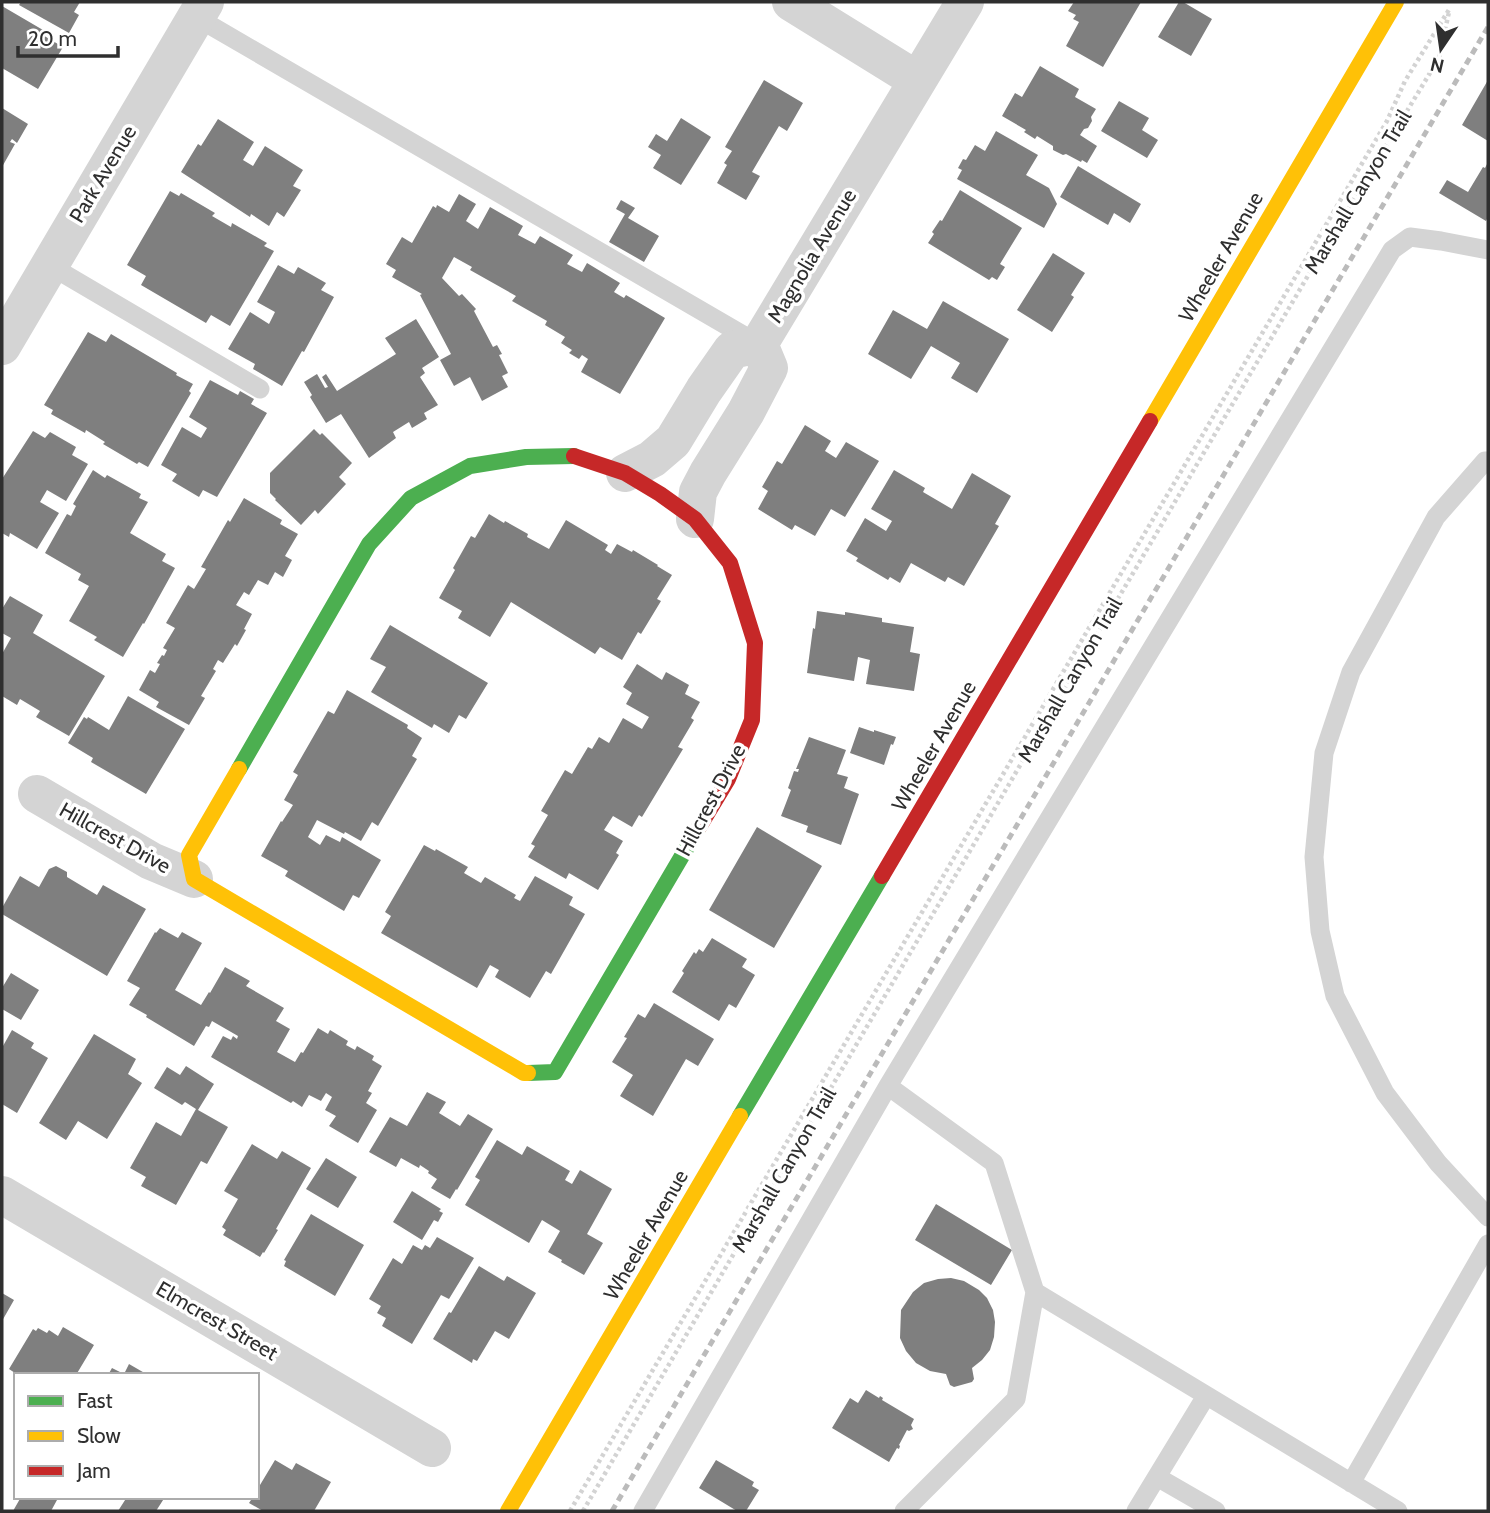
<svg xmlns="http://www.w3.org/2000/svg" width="1490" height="1513" font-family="Cabin,sans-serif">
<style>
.building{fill:#7f7f7f}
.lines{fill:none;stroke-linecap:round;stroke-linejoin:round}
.path{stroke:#d3d3d3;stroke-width:4.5;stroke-dasharray:3.5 3.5;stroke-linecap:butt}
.lane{stroke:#d4d4d4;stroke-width:19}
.street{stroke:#d4d4d4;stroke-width:38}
.fast{stroke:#4caf50;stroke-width:16}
.slow{stroke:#ffc107;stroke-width:16}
.jam{stroke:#c62828;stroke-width:16}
.rail{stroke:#bbb;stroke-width:5;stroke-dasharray:7 5;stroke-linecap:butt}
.labels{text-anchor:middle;stroke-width:7;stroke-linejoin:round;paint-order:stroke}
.street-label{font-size:21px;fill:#2f2f2f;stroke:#fff}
</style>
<rect width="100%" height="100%" fill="#fff"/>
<path class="building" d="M21,2H80L74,12L79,15L69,33L19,5Z
M1074,2H1141L1103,67L1066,46L1079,22L1073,19L1076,15L1068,11Z
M1179,2H1183L1212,19L1191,56L1158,37Z
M2,6L43,30L41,34L63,47L38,89L2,68Z
M1040,66L1079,89L1075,97L1096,109L1091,117L1092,121L1088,128L1084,129L1080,135L1097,146L1087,163L1082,160L1081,162L1066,154L1063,155L1053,150V146L1037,136L1035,139L1024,132L1026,130L1002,116L1015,93L1022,97Z
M764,80L803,103L787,131L779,126L752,172L760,176L746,200L717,183L727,165L724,163L732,151L725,147Z
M1488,80V141L1462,125Z
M1119,101L1149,118L1142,130L1158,140L1147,158L1101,131Z
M2,108L28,124L17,143L12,139L10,142L15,144L2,167Z
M681,118L711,137L681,185L653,168L661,155L648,147L656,134L667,141Z
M218,119L254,142L243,160L253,166L265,146L303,170L293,186L301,190L284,217L277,212L269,226L251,214L250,217L181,172L198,144L201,146Z
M996,131L1038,155L1026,175L1049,188L1057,204L1044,228L957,179L962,170L958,168L963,159L966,160L975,145L985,151Z
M1488,162V217L1486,221L1439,193L1447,180L1468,192L1483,167L1485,168Z
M1078,166L1141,204L1130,223L1114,213L1108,225L1060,197Z
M960,190L1022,228L1000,264L1005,267L997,280L992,277L989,280L928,243L934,234L932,232L940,220L942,221Z
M170,191L179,196L181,193L215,213L212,216L231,227L232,223L267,243L264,246L274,251L230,326L211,315L206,323L141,285L146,276L127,265Z
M459,194L476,204L466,221L478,229L490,207L523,226L518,235L535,244L540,236L573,255L567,264L582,272L587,263L620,283L614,292L624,298L626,295L665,318L620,394L581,372L588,359L582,355L579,359L569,353L572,350L561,343L565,337L545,325L547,321L512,301L516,296L470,270L472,267L454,257L442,278L459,296L462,294L476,309L474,311L493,347L497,345L502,354L499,355L508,373L502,376L508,387L482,401L470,377L454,386L440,360L451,354L420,295L422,294L392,277L396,270L386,264L402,237L412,243L433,206L436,208L437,205L449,212Z
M621,200L635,208L628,218L659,236L644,262L609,242L625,214L616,209Z
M1053,253L1085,273L1071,295L1074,297L1052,332L1017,310Z
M278,265L294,274L298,267L326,283L321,290L334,297L304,352L302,351L282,386L253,369L255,364L228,349L250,312L269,324L275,312L257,302Z
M943,301L1009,339L977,393L951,378L960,363L931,346L911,379L868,354L893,310L927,329Z
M416,319L439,357L422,368L425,373L420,377L438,405L424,413L427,419L412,428L409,422L393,432L396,438L369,458L341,414L326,423L310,397L312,395L304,382L317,374L325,388L328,387L322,377L326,374L337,391L396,354L385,338Z
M88,332L106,342L111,334L177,373L176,375L193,384L189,391L191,393L148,467L139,462L137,464L103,444L105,442L86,430L85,433L51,414L53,410L44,405Z
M210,380L238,395L240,391L254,399L251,404L267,413L217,497L203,490L199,497L172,481L177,474L161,465L182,427L201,438L207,428L189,417Z
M805,425L831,441L825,451L836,458L846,442L879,461L845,517L831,509L815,536L795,525L792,530L758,509L768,491L762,487L777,461L782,464Z
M314,429L320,435L322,433L352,463L339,477L346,484L318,514L315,510L301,525L275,500L276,499L270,493V473Z
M33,431L45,438L50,432L76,447L72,455L88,464L66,501L47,490L40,502L59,513L37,549L10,533L9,537L2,533V479Z
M93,470L105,478L107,475L141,494L139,498L148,502L130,533L166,554L162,561L175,568L144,624L143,623L123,657L94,640L97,637L69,621L89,586L78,580L81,574L45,553L67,514L71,516L76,506L73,504Z
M894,470L925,488L923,492L952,509L972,473L1011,496L995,524L999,526L964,586L948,577L945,582L911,563L900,583L890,577L888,580L856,561L858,558L846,551L865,518L886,531L892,521L871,509Z
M244,498L282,520L280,524L298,534L285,556L292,560L283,577L275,572L268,585L258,580L249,595L244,592L236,605L252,614L244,629L246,630L237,646L235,644L223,663L218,660L213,669L216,671L201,696L205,698L189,725L156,707L159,702L139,690L150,670L155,673L160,664L157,663L162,655L164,656L167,650L163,648L175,628L166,623L188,585L194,589L206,569L201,567L228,520L230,522Z
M489,514L504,523L505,521L528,534L527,537L549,549L566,520L608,545L605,550L611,554L617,544L632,552L633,550L658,565L657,566L672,575L657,599L661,601L641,634L638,632L622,660L600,647L595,654L511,602L490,637L458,618L462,611L439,598L455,570L453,568L471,536L475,538Z
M10,596L43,615L33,633L105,676L69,736L36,717L40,711L20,699L17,705L2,696V654L11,638L2,633V609Z
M817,611L845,615V612L882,618V622L914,627L910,652L920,654L914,691L866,684L870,660L858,657L854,681L807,673L813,628L815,629Z
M390,625L488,683L466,719L459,715L449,733L434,724L432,728L371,692L386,667L370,659Z
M637,664L662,680L666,672L689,685L685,694L700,702L691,718L694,720L678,747L683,749L642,817L639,815L632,827L613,816L604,830L623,841L616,853L619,855L598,890L569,873L566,879L528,857L535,846L531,844L548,815L541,811L565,770L572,774L588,747L592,749L599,737L609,743L623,718L642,729L649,717L626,704L632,693L623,687Z
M347,690L408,725L407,728L422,738L412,756L417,759L378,826L372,822L361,841L345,832L344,834L317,820L308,837L320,845L326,835L340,842L342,837L381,860L359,898L353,895L344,911L285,876L288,871L261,856L281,821L282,822L293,805L284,800L298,775L293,772L328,711L334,714Z
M128,696L185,729L146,794L91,762L93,758L68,743L84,717L87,719L88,717L109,730Z
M859,727L874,732V730L896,737L893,745L891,744L884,765L850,753Z
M809,737L846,750L837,774L848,777L844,788L859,794L841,845L806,832L808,826L781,816L791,790L788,788L794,771L798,772L799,769H796Z
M757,827L822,866L774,948L709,910Z
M424,845L435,851L436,849L468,867L464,873L481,883L485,877L516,895L514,898L520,901L535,876L573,897L569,905L585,914L551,974L546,971L530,998L495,977L499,970L490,965L477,988L381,933L391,916L385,912Z
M56,866L67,872V877L97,895L103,885L146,909L107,976L2,914V908L20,876L39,887L49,869Z
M160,928L178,938L182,932L202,943L175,990L201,1005L209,992L210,993L225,967L250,981L246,986L284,1008L276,1021L290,1029L277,1052L295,1062L301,1052L303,1053L318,1028L328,1034L330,1030L348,1041L346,1045L355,1050L357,1046L374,1056L372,1060L382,1066L368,1091L372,1093L366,1103L377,1110L358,1143L329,1126L336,1116L325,1110L332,1097L326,1093L321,1101L309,1095L302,1107L293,1101L291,1103L211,1057L223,1036L231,1040L233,1036L237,1039L238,1036L212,1021L209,1027L206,1026L194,1046L146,1017L147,1015L129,1005L140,988L127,981L155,932L156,933Z
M712,938L747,959L742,967L755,975L736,1008L729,1004L719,1021L672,992L684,973L682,971L694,952L696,954L699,949L703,952Z
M11,973L39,990L21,1020L2,1009V988Z
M654,1003L714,1039L698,1066L686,1059L653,1116L620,1096L633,1075L612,1062L627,1038L624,1037L638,1014L645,1018Z
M12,1030L34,1043L31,1048L48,1058L17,1113L2,1104V1045L3,1046Z
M94,1034L136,1059L128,1074L142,1083L107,1139L78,1121L66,1140L39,1123Z
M186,1066L214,1084L198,1110L228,1127L207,1164L201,1161L176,1205L141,1186L146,1177L130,1168L156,1122L181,1136L196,1109L185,1102L182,1105L154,1088L167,1067L180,1075Z
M427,1092L446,1102L439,1113L460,1126L468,1114L493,1129L457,1190L456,1189L450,1199L431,1188L437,1179L428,1173L429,1171L420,1165L419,1168L401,1158L396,1167L369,1152L390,1117L407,1126Z
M497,1140L522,1155L527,1146L570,1171L565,1180L572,1184L580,1170L612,1189L587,1234L603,1243L584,1275L561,1262L562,1260L548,1252L560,1231L542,1220L529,1243L465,1205L480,1180L475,1177Z
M252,1144L277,1159L282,1151L311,1168L276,1229L278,1230L264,1253L263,1252L260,1257L223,1235L226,1230L222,1227L238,1199L224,1191Z
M326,1158L357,1177L338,1208L306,1189Z
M412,1191L441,1209L439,1211L443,1213L438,1222L434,1220L422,1240L393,1222Z
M936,1204L1012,1250L991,1285L915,1240Z
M311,1214L364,1245L335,1296L284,1266L286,1261L284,1260Z
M437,1237L474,1258L449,1299L441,1295L412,1344L382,1326L386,1318L377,1313L381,1306L369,1299L393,1258L402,1264L413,1245L422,1250L425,1245L430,1248Z
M479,1266L504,1281L507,1276L536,1293L509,1339L495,1331L477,1361L473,1359L472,1363L433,1339L449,1312L451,1313Z
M951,1278L964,1281L979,1290L987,1298L993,1310L995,1322L994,1337L990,1350L982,1360L972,1368L974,1379L972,1382L954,1387L950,1385L946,1374L930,1371L916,1363L906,1351L900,1338L901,1310L913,1292L924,1283L938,1279Z
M2,1293L14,1300L2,1321Z
M63,1327L94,1345L76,1375H18L9,1369L33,1329L36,1331L38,1328L47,1333L49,1330L58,1336Z
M129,1364L148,1375H108L112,1368L124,1374Z
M866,1390L879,1398L880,1396L883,1398L882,1400L914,1419L911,1425L913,1429L909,1431L907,1430L899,1445L900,1446L899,1449L897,1448L889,1462L832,1428L850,1398L858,1403Z
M275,1460L292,1470L296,1463L331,1482L314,1511H263L249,1503L253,1497H257V1490Z
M716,1460L754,1482L752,1486L759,1490L746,1511H737L699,1488Z
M21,1497H51L57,1500L51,1511H13Z
M127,1497H165L156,1511H118Z"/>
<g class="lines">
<path class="path" d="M570,1511L1387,121L1405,81L1450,8
M583,1511L1066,687L1319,257L1439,58L1449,12"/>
<path class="lane" d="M196,17L755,342
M49,265L260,389
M1488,461H1485L1436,517L1351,672L1324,753L1314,857L1320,931L1335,996L1385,1093L1438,1163L1488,1217
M888,1086L994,1163L1035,1292L1016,1399L904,1511
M1035,1292L1398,1511
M1157,1477L1216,1511
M1351,1483L1488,1244
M643,1511L888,1086L1392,250L1410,237L1441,241L1488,250
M1136,1511L1206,1396"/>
<path class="street" d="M791,2L917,80
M2,346L205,2
M625,473L652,459L673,441L704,390L732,350L759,344L965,2
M695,519L698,492L708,473L746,412L769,368L759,344
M37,794L151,861L194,879
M2,1195L432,1448"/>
<path class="fast" d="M239,769L369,544L411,498L470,466L526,457L574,456
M528,1073L555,1072L699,827
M740,1116L882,876"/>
<path class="slow" d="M1150,421L1396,2
M239,769L189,855L194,879L524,1073H528
M508,1511L740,1116"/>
<path class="jam" d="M574,456L625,473L660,494L695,519L730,563L755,643L752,720L728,779L699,827
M882,876L1150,421"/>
<path class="rail" d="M612,1511L1488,27"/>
</g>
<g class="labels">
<g class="street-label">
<text transform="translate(103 174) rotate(-59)" y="7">Park Avenue</text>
<text transform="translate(1358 192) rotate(-59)" y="7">Marshall Canyon Trail</text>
<text transform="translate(812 256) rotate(-59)" y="7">Magnolia Avenue</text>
<text transform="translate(1221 257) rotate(-60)" y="7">Wheeler Avenue</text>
<text transform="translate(1070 680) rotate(-60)" y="7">Marshall Canyon Trail</text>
<text transform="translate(934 746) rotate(-60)" y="7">Wheeler Avenue</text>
<text transform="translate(711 800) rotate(-62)" y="7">Hillcrest Drive</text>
<text transform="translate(115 838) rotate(29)" y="7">Hillcrest Drive</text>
<text transform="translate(784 1170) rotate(-60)" y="7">Marshall Canyon Trail</text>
<text transform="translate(646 1235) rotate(-60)" y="7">Wheeler Avenue</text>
<text transform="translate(217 1321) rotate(30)" y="7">Elmcrest Street</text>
</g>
</g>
<rect width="1490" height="1513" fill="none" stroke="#2f2f2f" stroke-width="7"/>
<rect x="14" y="1373" width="245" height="126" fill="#ffffff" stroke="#acacac" stroke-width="2"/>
<rect x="28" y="1396" width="35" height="10" fill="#4caf50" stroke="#acacac" stroke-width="2"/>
<text x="77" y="1408" font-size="21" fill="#2f2f2f">Fast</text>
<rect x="28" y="1431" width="35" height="10" fill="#ffc107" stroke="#acacac" stroke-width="2"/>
<text x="77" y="1443" font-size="21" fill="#2f2f2f">Slow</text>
<rect x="28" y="1466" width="35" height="10" fill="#c62828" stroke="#acacac" stroke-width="2"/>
<text x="77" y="1478" font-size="21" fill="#2f2f2f">Jam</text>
<g transform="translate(1441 49) rotate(193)" stroke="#ffffff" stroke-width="5" paint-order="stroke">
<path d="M0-5L12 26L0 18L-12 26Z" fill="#2f2f2f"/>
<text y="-10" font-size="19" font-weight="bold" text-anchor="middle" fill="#2f2f2f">N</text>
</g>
<path d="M18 46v10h100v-10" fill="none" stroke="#2f2f2f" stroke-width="3.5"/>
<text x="28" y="46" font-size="21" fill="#2f2f2f" stroke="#ffffff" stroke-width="5" paint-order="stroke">20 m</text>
</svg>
